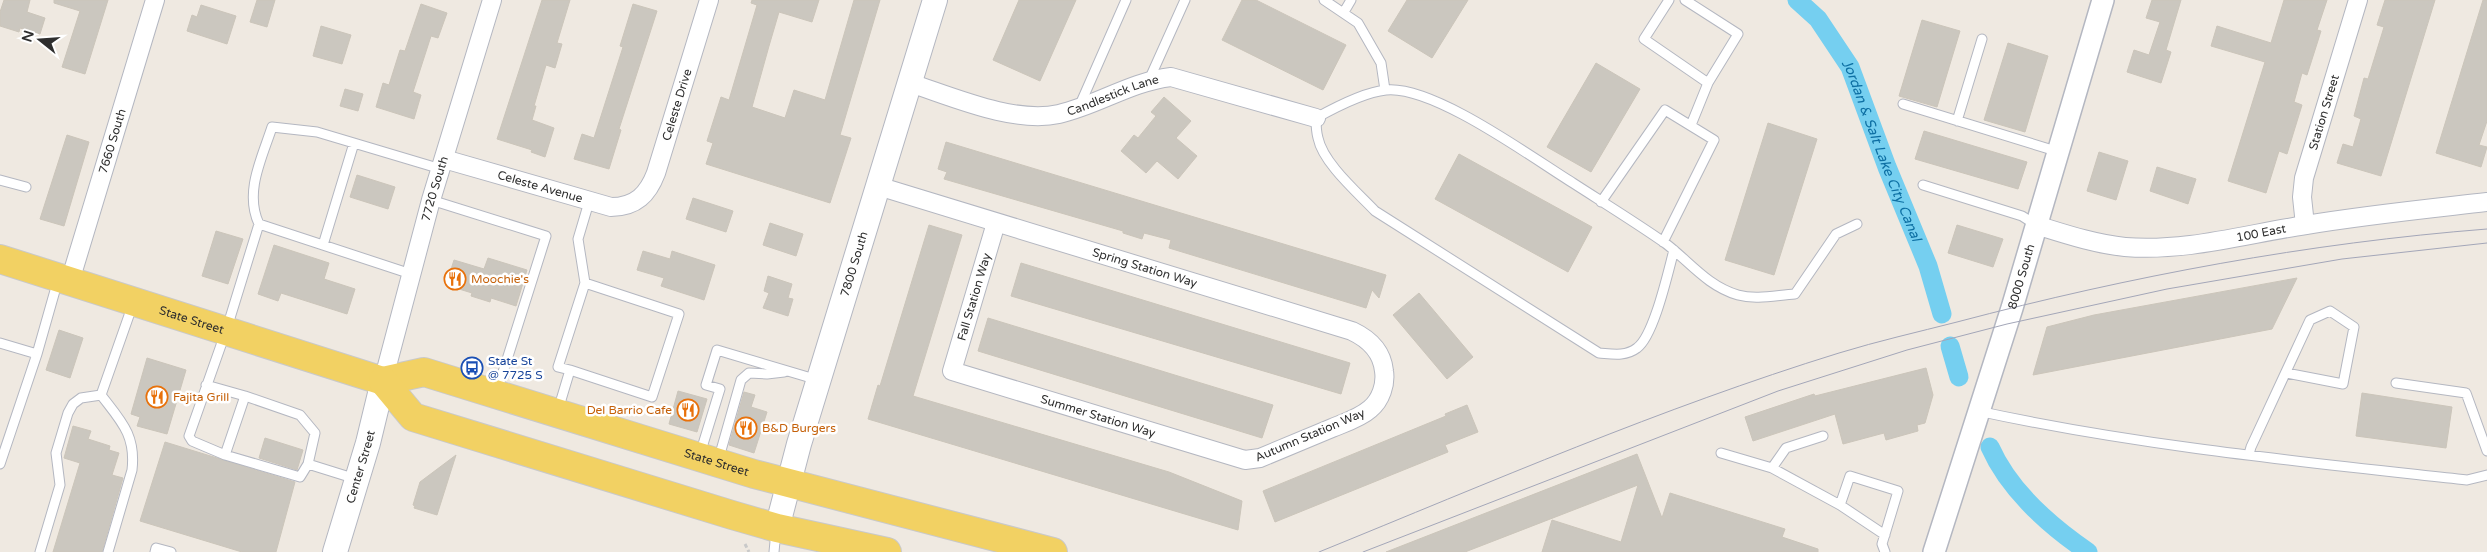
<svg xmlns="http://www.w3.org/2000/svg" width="2487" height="552" font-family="'Varela Round',sans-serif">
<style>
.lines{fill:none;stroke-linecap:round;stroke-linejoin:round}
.canal{stroke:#75cff0;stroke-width:19}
.building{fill:#cbc7bf;stroke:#cbc5ba}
.service-casing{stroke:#b4b7c1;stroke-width:11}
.minor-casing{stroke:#b4b7c1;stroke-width:20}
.tertiary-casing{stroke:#b4b7c1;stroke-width:24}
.secondary-casing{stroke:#b4b7c1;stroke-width:26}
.primary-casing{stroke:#c9c9c9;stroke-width:30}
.path{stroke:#c9c9c9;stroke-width:3;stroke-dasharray:4 2.5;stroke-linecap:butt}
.service{stroke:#fff;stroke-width:9}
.minor{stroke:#fff;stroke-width:18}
.tertiary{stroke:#fff;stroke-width:21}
.secondary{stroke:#fff;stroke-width:24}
.primary{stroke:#f2d163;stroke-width:28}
.tram{stroke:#a3a6b8;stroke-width:1}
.labels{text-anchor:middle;stroke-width:5;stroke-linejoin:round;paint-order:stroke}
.street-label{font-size:12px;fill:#2e2e2e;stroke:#fff}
.food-label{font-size:12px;fill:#c56008;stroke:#fff;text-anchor:start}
.transit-label{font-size:12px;fill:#164399;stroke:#fff;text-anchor:start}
.water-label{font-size:14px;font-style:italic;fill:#0d6fa3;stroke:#fff}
</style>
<rect width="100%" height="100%" fill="#efe9e1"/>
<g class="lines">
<g class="canal">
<path id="s1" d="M1797,0L1818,19L1850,67L1887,167L1928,266L1942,314"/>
<path d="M1950,346L1959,377"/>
<path d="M1990,447C2009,490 2050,526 2088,552"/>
</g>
</g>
<path class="building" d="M4,0H30L27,12L45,18L40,34L20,28L19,32L0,26V12Z
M54,0H108L85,74L62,67L80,11L54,3Z
M257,0H275L267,27L250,22Z
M542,0H570L557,43L562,44L555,68L546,65L534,106H536L532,120L554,128L545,157L531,152L532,150L497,139Z
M752,0H819L812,22L779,12L769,46L752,107L785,118L794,90L825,100L854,0H880L840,135L851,138L830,203L706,164L713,143L707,141L721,97L729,100L757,5L751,3Z
M1019,0H1076L1040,81L993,60Z
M1242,0H1256L1346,45L1323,90L1222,40Z
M1407,0H1468L1432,58L1388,31Z
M2152,0H2181L2166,50L2171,52L2161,83L2127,72L2134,50L2149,55L2160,22L2146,18Z
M2284,0H2327L2317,30L2321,31L2315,50L2307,75L2302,73L2294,102L2302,105L2287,154L2279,151L2266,193L2228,181L2265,62L2211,46L2217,26L2271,43Z
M2385,0H2435L2381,176L2337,163L2343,144L2353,147L2361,119L2354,116L2364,78L2368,79L2384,27L2377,25Z
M2483,0H2487V121L2479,145L2487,147L2481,167L2436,153Z
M421,4L447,13L438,38L431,36L413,92L421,95L414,119L376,107L383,83L389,85L400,50L405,51Z
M633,4L657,11L619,129L621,130L609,169L574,159L582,134L594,138L623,47L620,46Z
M201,5L236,16L227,44L187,31L192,15L197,17Z
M1922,20L1960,31L1937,107L1899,96Z
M321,26L351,35L342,64L313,56Z
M2008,43L2048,56L2025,132L1984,120Z
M1596,63L1640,89L1591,172L1547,147Z
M345,89L363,94L358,111L340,106Z
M1164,97L1191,121L1176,138L1197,156L1178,179L1157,161L1146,173L1121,151L1134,135L1138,138L1156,116L1151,112Z
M1768,123L1817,139L1774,275L1725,260Z
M1924,131L2027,162L2018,189L1915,159Z
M67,135L89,142L64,226L40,219Z
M946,142L1386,275L1379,298L1372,290L1366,308L1169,248L1171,240L1144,233L1142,239L1123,233V231L944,179L947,172L938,169Z
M2099,152L2128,161L2116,200L2087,191Z
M1459,154L1592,227L1568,272L1435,199Z
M2157,167L2196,179L2188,204L2150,191Z
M357,175L395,187L388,209L350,197Z
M693,198L733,211L726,232L686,219Z
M770,223L803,234L796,256L763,245Z
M929,225L962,235L913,396L1169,472L1242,501L1238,530L868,419L878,385L880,386Z
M1957,225L2003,239L1993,267L1948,253Z
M216,231L243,239L228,284L202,276Z
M274,245L329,263L324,279L355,289L347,314L281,293L278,301L258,294Z
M643,251L670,259L672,251L715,265L704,300L661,286L664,278L637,270Z
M488,258L527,270L516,306L491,298L490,302L471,296L472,293L446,285L454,260L484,269Z
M1021,263L1350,363L1341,394L1011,296Z
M768,276L792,284L788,298L793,299L788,316L763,308L769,293L764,291Z
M2297,278L2272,329L2033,375L2047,327L2094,315Z
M1419,293L1473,357L1447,379L1393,315Z
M988,318L1273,405L1262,438L978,351Z
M59,330L83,338L70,378L46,370Z
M147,358L186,370L167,434L137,426L140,417L131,414Z
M1926,368L1933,395L1925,423L1917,425L1918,431L1886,440L1884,433L1843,444L1835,414L1753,441L1745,417L1814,394L1815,396Z
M678,391L707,399L697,432L669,424Z
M744,392L755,395L751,407L767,412L754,453L729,445Z
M2362,393L2452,407L2446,448L2356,436Z
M1467,405L1478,432L1445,445L1448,452L1275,522L1263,491L1446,416L1445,414Z
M73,426L91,431L88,439L110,446L109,450L119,453L112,475L123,478L102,552H53L80,463L64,458Z
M265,438L303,450L297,470L259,458Z
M165,442L295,482L276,552H242L140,521Z
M1637,454L1662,518L1670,493L1785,529L1782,537L1818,549V552H1542L1552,520L1621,542L1638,485L1465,552H1386Z
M456,455L437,515L414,508L415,506L413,505L420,482Z"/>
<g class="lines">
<g class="service-casing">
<path id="service" d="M1324,0L1358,23L1381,63L1385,90
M1669,0L1644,39L1708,83
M1685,0L1738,34L1708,83L1691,125
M1344,12L1351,0
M1149,80L1185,0
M1903,104L2059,152
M1079,107L1126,0
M1957,121L1982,39
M0,180L26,187
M1923,185L2022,216L2036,225
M431,200L546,236L497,391
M1601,202L1665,110L1714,140L1663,242
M259,224C244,192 262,158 272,127L317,132L441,169
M323,245L354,143
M1674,250C1668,272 1654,336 1637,348C1625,357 1612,354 1599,353L1375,211C1358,193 1323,163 1318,138C1316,131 1316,125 1316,118C1334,108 1365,92 1386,90C1433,85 1531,157 1573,183C1604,203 1635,222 1665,243C1689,261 1707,286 1738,295C1756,300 1777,295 1795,294L1836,234L1857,224
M585,283L578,239L589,202
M0,343L37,354L58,280
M2396,383L2466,393L2487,451
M206,385L245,396L225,455L192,441L189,436L226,331L259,224L411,274
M101,395C121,421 136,435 132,470L108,552
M101,395L133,304
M558,410L570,370L652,397L679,314L585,283L558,367L570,370
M1978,411C2139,446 2304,462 2467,480L2487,475
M1721,453L1772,468L1840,505
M700,454L720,389L706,385L717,350L818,380
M2249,454L2251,447L2310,320L2330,311L2354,327L2343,384L2286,373
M225,455L300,477L308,464L315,433L300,415L245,396
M718,461L741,380L749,373L767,374L784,372
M0,464L37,354
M308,464L356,479
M1772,468L1786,448L1823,436
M1885,535L1840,505L1850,476L1898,491L1882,544L1885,552
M40,552L60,485L56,453L68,413L73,404L81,398L101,395
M155,552L156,548L171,552
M774,552L776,531"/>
</g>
<g class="minor-casing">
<g id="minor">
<path id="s2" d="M910,83C953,97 1014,124 1059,114C1098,105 1130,82 1171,77L1316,118"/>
<path id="s3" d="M444,159L611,207C636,207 648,194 656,173L709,0"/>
<path id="s4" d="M878,186L1352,331C1369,339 1382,351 1384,371C1386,384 1381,400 1370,409C1360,418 1344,423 1332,428C1308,438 1284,448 1260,458L1245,460L952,371L996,223"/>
<path id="s5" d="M2036,225C2065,234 2095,244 2125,247C2186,252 2246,234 2306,225C2366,215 2426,209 2487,202"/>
<path id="s6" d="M2305,225L2302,197L2304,178L2358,0"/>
<path id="s7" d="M70,281L155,0"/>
<path id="s8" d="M383,381L431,200L492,0"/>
</g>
</g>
<g class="tertiary-casing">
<g id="tertiary">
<path id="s9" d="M1934,552L2012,308L2103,0"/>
</g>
</g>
<g class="secondary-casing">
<g id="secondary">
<path id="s10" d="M777,528L799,444L935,0"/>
<path id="s11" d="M335,552L368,443L383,381"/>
</g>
</g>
<g class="primary-casing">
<g id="primary">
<path id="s12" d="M0,259L383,381L424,372L754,474L1053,552"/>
<path d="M383,381L413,417L732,515L777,528L887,552"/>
</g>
</g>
<path class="path" d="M745,544L749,552"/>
<use href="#service" class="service"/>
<use href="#minor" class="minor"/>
<use href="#tertiary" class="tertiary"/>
<use href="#secondary" class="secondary"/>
<use href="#primary" class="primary"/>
<path class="tram" d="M1319,552C1491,482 1661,408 1839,353C1878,341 1918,332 1957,322C2131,276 2308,243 2487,229
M1363,552L1778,391L1907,350L2007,324L2167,289L2342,259L2487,243"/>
</g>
<defs>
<g id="restaurant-ring" transform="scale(1.125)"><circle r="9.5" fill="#fff" stroke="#e8710a" stroke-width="1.5"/><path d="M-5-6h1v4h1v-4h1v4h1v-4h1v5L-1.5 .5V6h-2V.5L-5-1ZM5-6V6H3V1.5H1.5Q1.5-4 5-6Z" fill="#e8710a"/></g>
<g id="bus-ring" transform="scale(1.125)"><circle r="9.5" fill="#fff" stroke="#1a4fb4" stroke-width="1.5"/><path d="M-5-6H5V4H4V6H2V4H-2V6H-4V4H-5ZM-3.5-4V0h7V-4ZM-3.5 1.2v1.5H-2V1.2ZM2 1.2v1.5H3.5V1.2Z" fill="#1a4fb4"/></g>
</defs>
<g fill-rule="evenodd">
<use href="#restaurant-ring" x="455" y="279"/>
<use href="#bus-ring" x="472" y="368"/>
<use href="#restaurant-ring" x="157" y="397"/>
<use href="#restaurant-ring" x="688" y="410"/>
<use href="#restaurant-ring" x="746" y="428"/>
</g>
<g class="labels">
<g class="street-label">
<text dy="4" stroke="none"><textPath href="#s2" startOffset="211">Candlestick Lane</textPath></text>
<text dy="4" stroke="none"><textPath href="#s3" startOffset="306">Celeste Drive</textPath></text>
<text dy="4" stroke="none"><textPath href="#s6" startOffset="116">Station Street</textPath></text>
<text dy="4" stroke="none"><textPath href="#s7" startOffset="146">7660 South</textPath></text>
<text dy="4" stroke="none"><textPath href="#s3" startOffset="100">Celeste Avenue</textPath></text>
<text dy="4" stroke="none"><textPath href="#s8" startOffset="199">7720 South</textPath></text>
<text dy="4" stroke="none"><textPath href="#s5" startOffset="229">100 East</textPath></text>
<text dy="4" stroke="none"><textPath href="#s10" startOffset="275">7800 South</textPath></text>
<text dy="4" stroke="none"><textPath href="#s4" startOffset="279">Spring Station Way</textPath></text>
<text dy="4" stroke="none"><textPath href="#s9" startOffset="289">8000 South</textPath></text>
<text dy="4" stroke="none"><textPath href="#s4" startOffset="1111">Fall Station Way</textPath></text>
<text dy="4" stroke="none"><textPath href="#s12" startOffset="201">State Street</textPath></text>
<text transform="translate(1098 416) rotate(17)" y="4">Summer Station Way</text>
<text transform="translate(1310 435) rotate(-23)" y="4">Autumn Station Way</text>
<text dy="4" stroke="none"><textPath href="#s12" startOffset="750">State Street</textPath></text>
<text dy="4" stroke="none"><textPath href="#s11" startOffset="89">Center Street</textPath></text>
</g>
<g class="food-label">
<text x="471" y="283">Moochie's</text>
<text x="173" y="401">Fajita Grill</text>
<text x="672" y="414" text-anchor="end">Del Barrio Cafe</text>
<text x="762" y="432">B&amp;D Burgers</text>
</g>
<g class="transit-label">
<text x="488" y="365">State St<tspan x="488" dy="14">@ 7725 S</tspan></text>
</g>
<g class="water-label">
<text dy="5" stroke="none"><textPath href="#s1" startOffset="175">Jordan &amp; Salt Lake City Canal</textPath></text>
</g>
</g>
<g transform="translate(40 40) rotate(287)" stroke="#ffffff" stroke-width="4" paint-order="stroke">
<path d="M0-4L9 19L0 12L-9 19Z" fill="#2e2e2e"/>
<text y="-8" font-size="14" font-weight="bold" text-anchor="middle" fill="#2e2e2e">N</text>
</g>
</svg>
